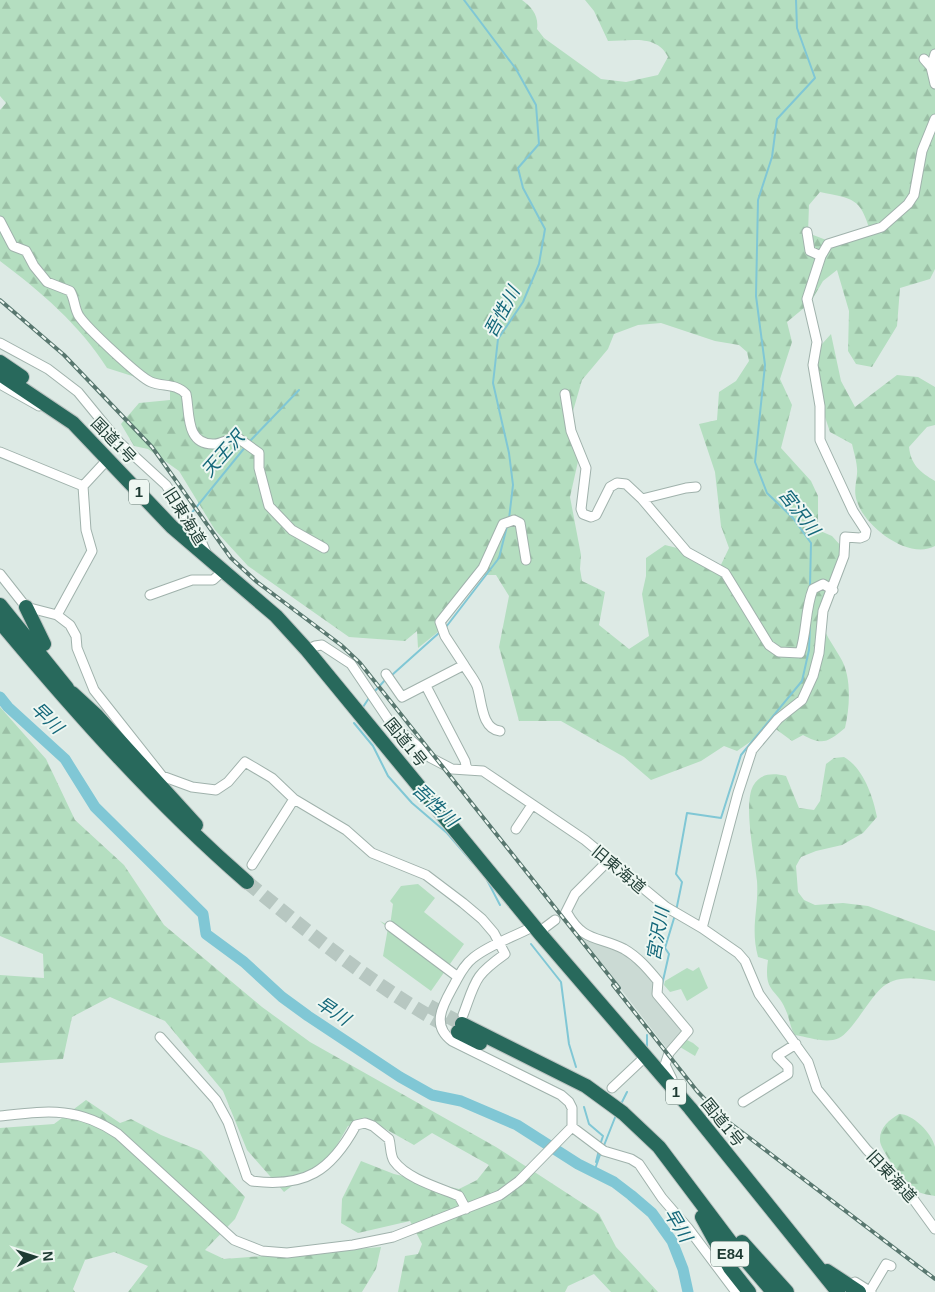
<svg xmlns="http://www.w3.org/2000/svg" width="935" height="1292" font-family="Arial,'Noto Sans JP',sans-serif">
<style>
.built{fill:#cbdad4}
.forest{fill:url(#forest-firs);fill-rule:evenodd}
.green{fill:#b4dec0}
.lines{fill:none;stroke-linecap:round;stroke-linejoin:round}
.stream{stroke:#80c7d5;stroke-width:2}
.river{stroke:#80c7d5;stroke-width:11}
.highway-tunnel{stroke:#b7c7c1;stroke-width:14;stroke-dasharray:14 7;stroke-linecap:butt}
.minor-casing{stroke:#a0b2ac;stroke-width:11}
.highway-casing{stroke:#bcc4c2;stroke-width:16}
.minor{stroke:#fff;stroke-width:9}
.highway{stroke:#28695c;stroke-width:14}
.rail-casing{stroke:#58776f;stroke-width:4}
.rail{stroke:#eef7f2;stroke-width:2;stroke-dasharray:5.5;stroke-linecap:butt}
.labels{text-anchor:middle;stroke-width:4;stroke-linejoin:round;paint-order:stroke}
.shield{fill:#eef7f2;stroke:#5c736c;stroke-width:1}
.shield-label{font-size:15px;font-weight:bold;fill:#1e3b33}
.street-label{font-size:16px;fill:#1e3b33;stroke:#eef7f2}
.water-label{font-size:18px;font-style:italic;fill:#14687a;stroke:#eef7f2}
</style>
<defs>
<pattern id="forest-firs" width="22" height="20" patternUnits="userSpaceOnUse" patternTransform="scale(1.25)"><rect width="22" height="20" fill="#b4dec0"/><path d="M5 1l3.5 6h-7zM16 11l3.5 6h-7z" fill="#9abfa5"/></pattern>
</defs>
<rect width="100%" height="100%" fill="#ddeae5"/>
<path class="built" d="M578,934L624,952L655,981L662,1002L684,1033L668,1050Z"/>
<path class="forest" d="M0,0H522C532,7 539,16 537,29L544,38L601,79L626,82L658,75L668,57C657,34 630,41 608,41L594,11L585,0H935V269L930,279L900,288L897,326L872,367L856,364L848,351L849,311L837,270L823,281L810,303L787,322L792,342L780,379L792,405L781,448L811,481L818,496V530L832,536L841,546C839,565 820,604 821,616C823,633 832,643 840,657C852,676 850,706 845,728C828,742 823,746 803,735L792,741L773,727L762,728L753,740L737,751L724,746L701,761L651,780L624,757L561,721H519L499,647L509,596L496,575H484L454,609L443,628L418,648L417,631L405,641L349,637L248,566L215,530L179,471L148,449L134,446L121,424L139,403L170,400V388L107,368C80,325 40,291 0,261V110L6,103L0,96ZM820,192C853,199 860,197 870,231L834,243L808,233L809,205ZM661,323L715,341L739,345L747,352L749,361L736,381L719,392L717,420L699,424L715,472L721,526L729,548L718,571L677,548L665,545L646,558V576L642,594L649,636L629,649L599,625L605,592L582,581L580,569L581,555L570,497L579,457L572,429L573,411L582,380L608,349L614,334L638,325Z
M831,334L841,381L855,407L897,375L918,377L935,387V425L927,427L909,447C911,465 920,472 935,481V546C909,560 867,528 858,504C853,493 856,485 857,474C858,465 854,453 852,444L830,432L818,396L813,354Z
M0,707L46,759L75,820L124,865L164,925L262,1007L310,1042L496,1147L599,1214L616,1247L658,1292H611L594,1274L568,1286L565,1292H398L405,1256L418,1254L422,1244L410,1221L358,1233L341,1223L342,1199L361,1161L394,1174L459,1189L477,1180L489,1165L432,1133L414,1145L373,1122L348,1126L330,1157L284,1192L247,1150L223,1091L165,1021L110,997L72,1017L63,1059L0,1063V975L44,978L43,954L0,936Z
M844,757C863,768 873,796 877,817L863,833L842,845L816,851L801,857L796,866L798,892L804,900L815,905L843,903L868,906L935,931V981C880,971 881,990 852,1026C847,1032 841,1039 833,1040C821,1042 807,1037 795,1035C790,1027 790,1021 787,1013C778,987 763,995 768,960L758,957C750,927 759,909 757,881C755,859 743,805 753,786C760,773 773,773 786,776L799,808L814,810L820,801L826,764L834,758Z
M86,1100L120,1123L131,1119L161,1135L201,1151L245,1197L235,1219L205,1250L224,1259L381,1247L376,1269L362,1292H128L148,1266L114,1252L85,1260L73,1289L75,1292H0V1128L54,1124Z
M899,1114C913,1114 932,1133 935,1147C935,1162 935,1180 935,1196C929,1195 918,1193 912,1189C906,1185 880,1149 880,1141C879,1128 889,1120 899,1114Z"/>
<path class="green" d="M418,884L435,898L424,912L464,944L431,991L383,956L388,928L380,921L390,926L393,904L390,901L401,886Z
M699,967L708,988L687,1001L681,989L670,992L664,985L665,981L687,968L693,971Z
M685,1039L693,1043L699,1048L695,1056L680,1047Z"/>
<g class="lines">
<path class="stream" d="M464,0L516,69L536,105L539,144L518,168L523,188L545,229L539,264L523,302L498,339L493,383L509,453L513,485L509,519
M796,0L797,28L815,78L777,119L772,157L758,200L756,296L765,365L755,462L767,493L793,518L811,543L810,587
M249,442L299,390
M190,515L246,446
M201,531L207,539
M446,627L499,558L507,526
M392,675L440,632
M374,692L386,679
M363,707L369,698
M354,723L373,746L388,776L412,803L447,833L473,863
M487,880L500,905
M676,911L682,882L676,874L687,813L721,818L741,755L802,681L809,650L810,624
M531,944L561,982L569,1044L576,1067
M662,985L669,954L665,948L675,915
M647,1035V1048
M621,1104L627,1092
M584,1107L589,1124L603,1136L600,1145
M603,1148L616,1115
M596,1162L599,1150
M594,1172L601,1152"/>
<path class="river" d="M0,697L8,707L65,759L95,807L203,914L206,934L244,962L282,997L308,1016L400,1077L432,1095L461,1101L517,1125L578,1164L614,1182L631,1195L652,1213L672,1241L683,1269L688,1292"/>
<path class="highway-tunnel" d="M247,882C314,937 381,992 458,1032
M429,1006L462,1024"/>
<g class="minor-casing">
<path id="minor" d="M935,54L931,67L935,84
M924,59L931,67
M0,221L13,246L26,251L34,266L47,282L70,291C75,299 74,308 79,316C87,328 139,377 151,382C163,387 176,383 186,394C190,412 185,445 214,444C222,444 229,438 238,438L259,453V468L269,506L292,530L324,548
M807,232L810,251L821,256
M0,343L48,369L78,392L119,442L166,485L198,534L208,557
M0,384L39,406
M565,394L571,431L586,468L581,509L583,514L591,517L596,515L610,487L617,483L626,484L642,499L687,552L725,573L769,645L779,652L800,653C807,632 805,609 813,589L823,584L833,590
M0,452L83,486
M642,499L686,488L696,487
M0,574L26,607L57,615L70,625L76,636L77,648L94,690L162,776L192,787L216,790L228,782L245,762L272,778L294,799L346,830L372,853L426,875L463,903L482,919L494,933L505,954C474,976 476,980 463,1015
M150,595L192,580H213L223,571
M57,615L92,551L86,530L83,486L108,459
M307,650L315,646L322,645L351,664L390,722L431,758L452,769L483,771L585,840L666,907L702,928L738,953L745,961L759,994L808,1062L817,1089L867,1150L903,1185L935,1229
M464,665C468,672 474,679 477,686C482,700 481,729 500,731
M386,674L402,697L464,665L445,636L440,622L483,568L503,524L514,520L520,523L526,560
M426,686L465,761L467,770
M516,829L532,805
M252,865L294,799
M567,913C583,942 598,936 624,949C638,957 648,969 658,981L657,994L688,1031L669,1053L665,1065L672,1079
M565,914L575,894L608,861
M390,926L458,977
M702,928L738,793L752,750L778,719L802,700L813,676L819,653L823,611L844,556L845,537L860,538L865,536L866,531L853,511L820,440V406L813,365L817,342L807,299L821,256L828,244L882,227L908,204L914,195L922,151L935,119
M539,932L555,920
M160,1037L216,1100L228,1122L247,1177L252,1181C305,1188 331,1171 356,1125L365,1123L373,1126L389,1139C391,1146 390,1155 394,1161C407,1179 440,1188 459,1196L466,1209
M612,1088L646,1056
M743,1102L788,1074V1067L777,1056L796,1044
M0,1116C47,1111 77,1106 118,1134L234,1240L262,1251L287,1253L353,1245L393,1237L500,1195L519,1181L572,1127V1108L569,1102L561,1095L452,1041C429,1024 445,1002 455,983C460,974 464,965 473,958C490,944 514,937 534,926
M572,1127L604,1151L631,1159L639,1164L662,1198L688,1228L736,1292
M855,1282L871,1292
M870,1291L886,1264L891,1266"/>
</g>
<g class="highway-casing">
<path id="highway" d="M0,362L22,377
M0,374L73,423L172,527L276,616L307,650L542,936L690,1108L838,1292
M0,605L67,688
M26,607L44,644
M0,622C77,714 156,803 247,882
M72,693L97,716L196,825
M462,1024L586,1086L623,1113L659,1147L732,1244L773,1292
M458,1032L480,1043
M702,1217L730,1268L749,1292
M742,1242L787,1292
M827,1271L859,1292"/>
</g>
<use href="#minor" class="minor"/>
<use href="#highway" class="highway"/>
<g class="rail-casing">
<path id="rail" d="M0,300L64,355L152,447L231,558L257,582L341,645L360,663L619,988
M613,985L697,1091L722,1117L935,1279"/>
</g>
<use href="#rail" class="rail"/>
</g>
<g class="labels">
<g class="shield">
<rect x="129" y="479.5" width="20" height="25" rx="4"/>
<rect x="666" y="1079.5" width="20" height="25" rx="4"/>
<rect x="711" y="1241.5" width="38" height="25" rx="4"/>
</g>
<g class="shield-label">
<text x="139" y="497">1</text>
<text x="676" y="1097">1</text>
<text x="730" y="1259">E84</text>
</g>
<g class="street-label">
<text transform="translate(114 440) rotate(46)" y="6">国道1号</text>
<text transform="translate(185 516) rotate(58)" y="6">旧東海道</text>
<text transform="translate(406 742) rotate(51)" y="6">国道1号</text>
<text transform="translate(619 869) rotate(40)" y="6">旧東海道</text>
<text transform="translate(723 1122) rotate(51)" y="6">国道1号</text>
<text transform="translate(892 1176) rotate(47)" y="6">旧東海道</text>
</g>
<g class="water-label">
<text transform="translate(502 312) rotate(-62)" y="6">吾性川</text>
<text transform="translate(223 454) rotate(-49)" y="6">天王沢</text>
<text transform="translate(799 512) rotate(52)" y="6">宮沢川</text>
<text transform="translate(47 718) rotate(44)" y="6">早川</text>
<text transform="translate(435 805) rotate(43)" y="6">吾性川</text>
<text transform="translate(658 934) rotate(-80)" y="6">宮沢川</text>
<text transform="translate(333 1011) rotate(34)" y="6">早川</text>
<text transform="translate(678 1225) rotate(59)" y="6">早川</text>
</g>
</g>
<g transform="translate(35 1257) rotate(86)" stroke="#eef7f2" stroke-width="4" paint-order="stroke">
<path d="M0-4L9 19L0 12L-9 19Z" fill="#1e3b33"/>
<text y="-8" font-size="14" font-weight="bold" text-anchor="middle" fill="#1e3b33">N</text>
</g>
</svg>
